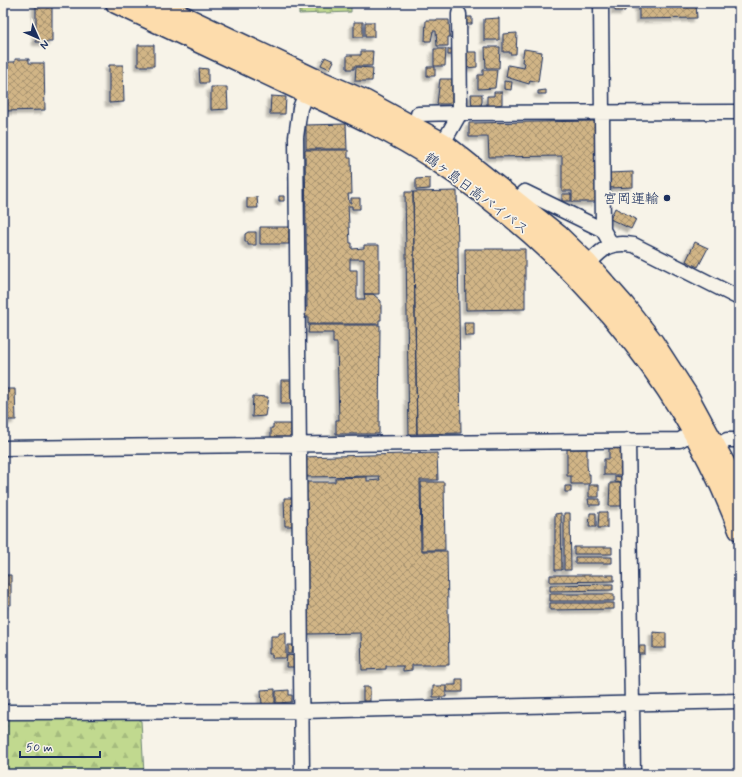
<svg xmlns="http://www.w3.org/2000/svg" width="742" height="777" font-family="Mynerve,'Klee One',sans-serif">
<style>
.forest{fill:url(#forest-firs);stroke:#6e8476}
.cemetery{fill:url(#cemetery-stones);stroke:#6e8476}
.building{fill:url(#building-cross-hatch);stroke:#1b2f5e;filter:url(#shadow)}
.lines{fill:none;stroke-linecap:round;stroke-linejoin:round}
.minor-casing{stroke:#1b2f5e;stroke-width:17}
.highway-casing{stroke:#1b2f5e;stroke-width:23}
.minor{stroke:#f7f3e8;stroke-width:14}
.highway{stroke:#fddcac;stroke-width:20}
.poi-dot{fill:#1b2f5e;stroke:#f7f3e8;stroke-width:1.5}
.labels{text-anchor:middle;stroke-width:3.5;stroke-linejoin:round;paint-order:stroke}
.street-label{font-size:14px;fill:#1b2f5e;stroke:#f7f3e8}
.poi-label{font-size:14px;fill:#1b2f5e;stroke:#f7f3e8;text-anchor:end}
</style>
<defs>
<pattern id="forest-firs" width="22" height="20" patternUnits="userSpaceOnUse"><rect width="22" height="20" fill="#c1d98f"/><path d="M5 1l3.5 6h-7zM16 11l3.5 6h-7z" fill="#a5bb7e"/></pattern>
<pattern id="cemetery-stones" width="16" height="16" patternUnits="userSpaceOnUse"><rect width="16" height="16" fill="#c1d98f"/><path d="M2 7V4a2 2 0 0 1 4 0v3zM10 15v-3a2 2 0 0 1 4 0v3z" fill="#a5bb7e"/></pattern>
<pattern id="building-cross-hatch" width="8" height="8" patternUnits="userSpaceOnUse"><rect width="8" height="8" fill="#d1b586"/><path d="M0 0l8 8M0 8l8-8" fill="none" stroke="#a99471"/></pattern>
<filter id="shadow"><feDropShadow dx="-3.5" dy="3.5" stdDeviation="1" flood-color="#0004"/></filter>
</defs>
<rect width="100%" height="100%" fill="#f7f3e8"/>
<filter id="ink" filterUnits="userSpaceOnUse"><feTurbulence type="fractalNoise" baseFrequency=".025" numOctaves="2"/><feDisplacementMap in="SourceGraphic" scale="8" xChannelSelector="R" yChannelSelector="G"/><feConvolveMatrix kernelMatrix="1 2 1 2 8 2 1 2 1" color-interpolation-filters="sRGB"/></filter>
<g filter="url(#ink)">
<path class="forest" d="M3,715L106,717L112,720C123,715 130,716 141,721L144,774H3Z"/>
<path class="cemetery" d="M299,3H351V12L299,14Z"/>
<path class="building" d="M36,3H52V42H36Z
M615,3H625V11H615Z
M635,3H696L697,18L639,19V5H635Z
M463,17H472V24H463Z
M499,18V40H484V19Z
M426,20H449L450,37H448V46H437L436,31H433L431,41H425Z
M354,22H363V37H354Z
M365,22H374V37H365Z
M517,33L516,54H510V52H503V34Z
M138,45H154V66H138Z
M485,47H500L499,68H486Z
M434,49H446L445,66H434Z
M448,49H454V55H448Z
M524,49L542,52L538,82L530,80L529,84L506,77L508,65L524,68L525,63L522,62Z
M361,51H373L372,66H354V69H347V55H361Z
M465,52H477V67L465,68Z
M325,57L334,61L330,69L321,65Z
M15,59H29V63H44L45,110L3,111V62H15Z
M109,65H123L124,102L109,103Z
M356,67L373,68L372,81H355Z
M427,67H435V76H427Z
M199,68L208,69V83H200Z
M483,70H497L495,88L478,89V75H483Z
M440,79H452V104H437Z
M504,81L512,82L511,90L504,89Z
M211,87H227L228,109L211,110Z
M546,90V94H538V91Z
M494,92H502V104L497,105V107L487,105V96H494Z
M471,94H482V102L480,108H472Z
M271,96L286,97L285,114H270Z
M596,121V202H572V191H562V156L489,157L488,137H469V123Z
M346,124L347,149H306V125Z
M305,150H348V158H351L352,194H348L349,203H351V198H360V209H352V206H348L350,243H352V249L364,248V245H379V294H364V259H350V270H357V299H365L364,294H373L381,301V320H379V324H308V317H304V307H307Z
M633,172V187L609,188V173Z
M430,178V189L416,190V179Z
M457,191L461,433L417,434L413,192Z
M405,192H413L417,434H409Z
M562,194H571V201H562Z
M279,196H284V201H279Z
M257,197L258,208H247V198Z
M615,208L636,219L631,229L610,219Z
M260,227H289V244H260Z
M248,232H256V245H248V242H245V234Z
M695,242L708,248L698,267L686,261Z
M465,249H525V309L466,310Z
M464,323H474V336H465Z
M309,325H380L379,434H336V420H339L337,343H333V333H308Z
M281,380H293V404H281Z
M3,389H15L16,420H3Z
M253,396L268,397L265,416L252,417Z
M273,424H291V438L271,440V428H273Z
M609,447H625V475H604V459H609Z
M567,449H587V465L588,474H590V484H571V476H567Z
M437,453L438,480H420L421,551H447L449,665H412V670L403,671V666H386V669L362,670L361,633L308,634L306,482H335V478L367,477V481L380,480L379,476L303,477V457Z
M615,476L621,477V483L615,482Z
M421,482H444L445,550H422Z
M610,483H623L622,506H609Z
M589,485H599V497H589Z
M565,486H571V492H565Z
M284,498H294L295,526H285Z
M588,499H600V505H589Z
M599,512H607V528H598Z
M561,513L562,570H555V514Z
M564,513H570L571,570H564Z
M590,513H596V527H589Z
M574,547H612V554H574Z
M575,557H612V563H575Z
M3,575H11V605H3Z
M550,575H614V581L550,582Z
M613,584V590L550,591V585Z
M550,594H614V601H550Z
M550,603H614V609L550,610Z
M653,632L666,633V648H653Z
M279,633H286V658H272V654H269V648H271V636H279Z
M288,645H293L292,654H288Z
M637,646H645V654H636Z
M287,655L296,656V667H286Z
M456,679H463V692H447V685H456Z
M433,686H446V697H433Z
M363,687H370V701H363Z
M275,689V704L262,705L261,690Z
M289,690V695H292V702L276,703V691Z"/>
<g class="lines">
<g class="minor-casing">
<path id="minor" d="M601,3L603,230L611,244
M418,114L460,113L459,14
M443,143L460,113L739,112
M517,201L525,192L603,230
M582,270C601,252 606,240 634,245L739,298
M628,440L633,774
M717,446L727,440H739
M3,448L680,440L692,433
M3,712L301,711L739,701
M302,774L296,137L300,108L309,86"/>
</g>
<g class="highway-casing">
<path id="highway" d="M116,3C177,32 239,61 300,90C346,111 393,132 435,160C569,249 682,378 739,530
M155,3L313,78L366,101L443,143L558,235L588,264L624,305L653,342L688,396L739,490"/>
</g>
<use href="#minor" class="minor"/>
<use href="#highway" class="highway"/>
</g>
</g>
<circle class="poi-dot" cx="667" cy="198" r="4"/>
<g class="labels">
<g class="street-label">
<text transform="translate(477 193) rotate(37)" y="5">鶴ヶ島日高バイパス</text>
</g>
<g class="poi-label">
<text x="659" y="203">宮岡運輸</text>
</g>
</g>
<rect width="742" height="777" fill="none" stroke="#f7f3e8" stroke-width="16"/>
<rect x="8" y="8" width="726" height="761" fill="none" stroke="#1b2f5e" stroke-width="1.5" filter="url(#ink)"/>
<g transform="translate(38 38) rotate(135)" stroke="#f7f3e8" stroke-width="3" paint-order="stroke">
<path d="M0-3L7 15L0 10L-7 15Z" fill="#1b2f5e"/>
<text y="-6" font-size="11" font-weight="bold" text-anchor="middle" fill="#1b2f5e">N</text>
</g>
<path d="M20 751v6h80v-6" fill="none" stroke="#1b2f5e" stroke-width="2"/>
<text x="26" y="751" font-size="12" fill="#1b2f5e" stroke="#f7f3e8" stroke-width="3" paint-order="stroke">50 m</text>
</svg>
